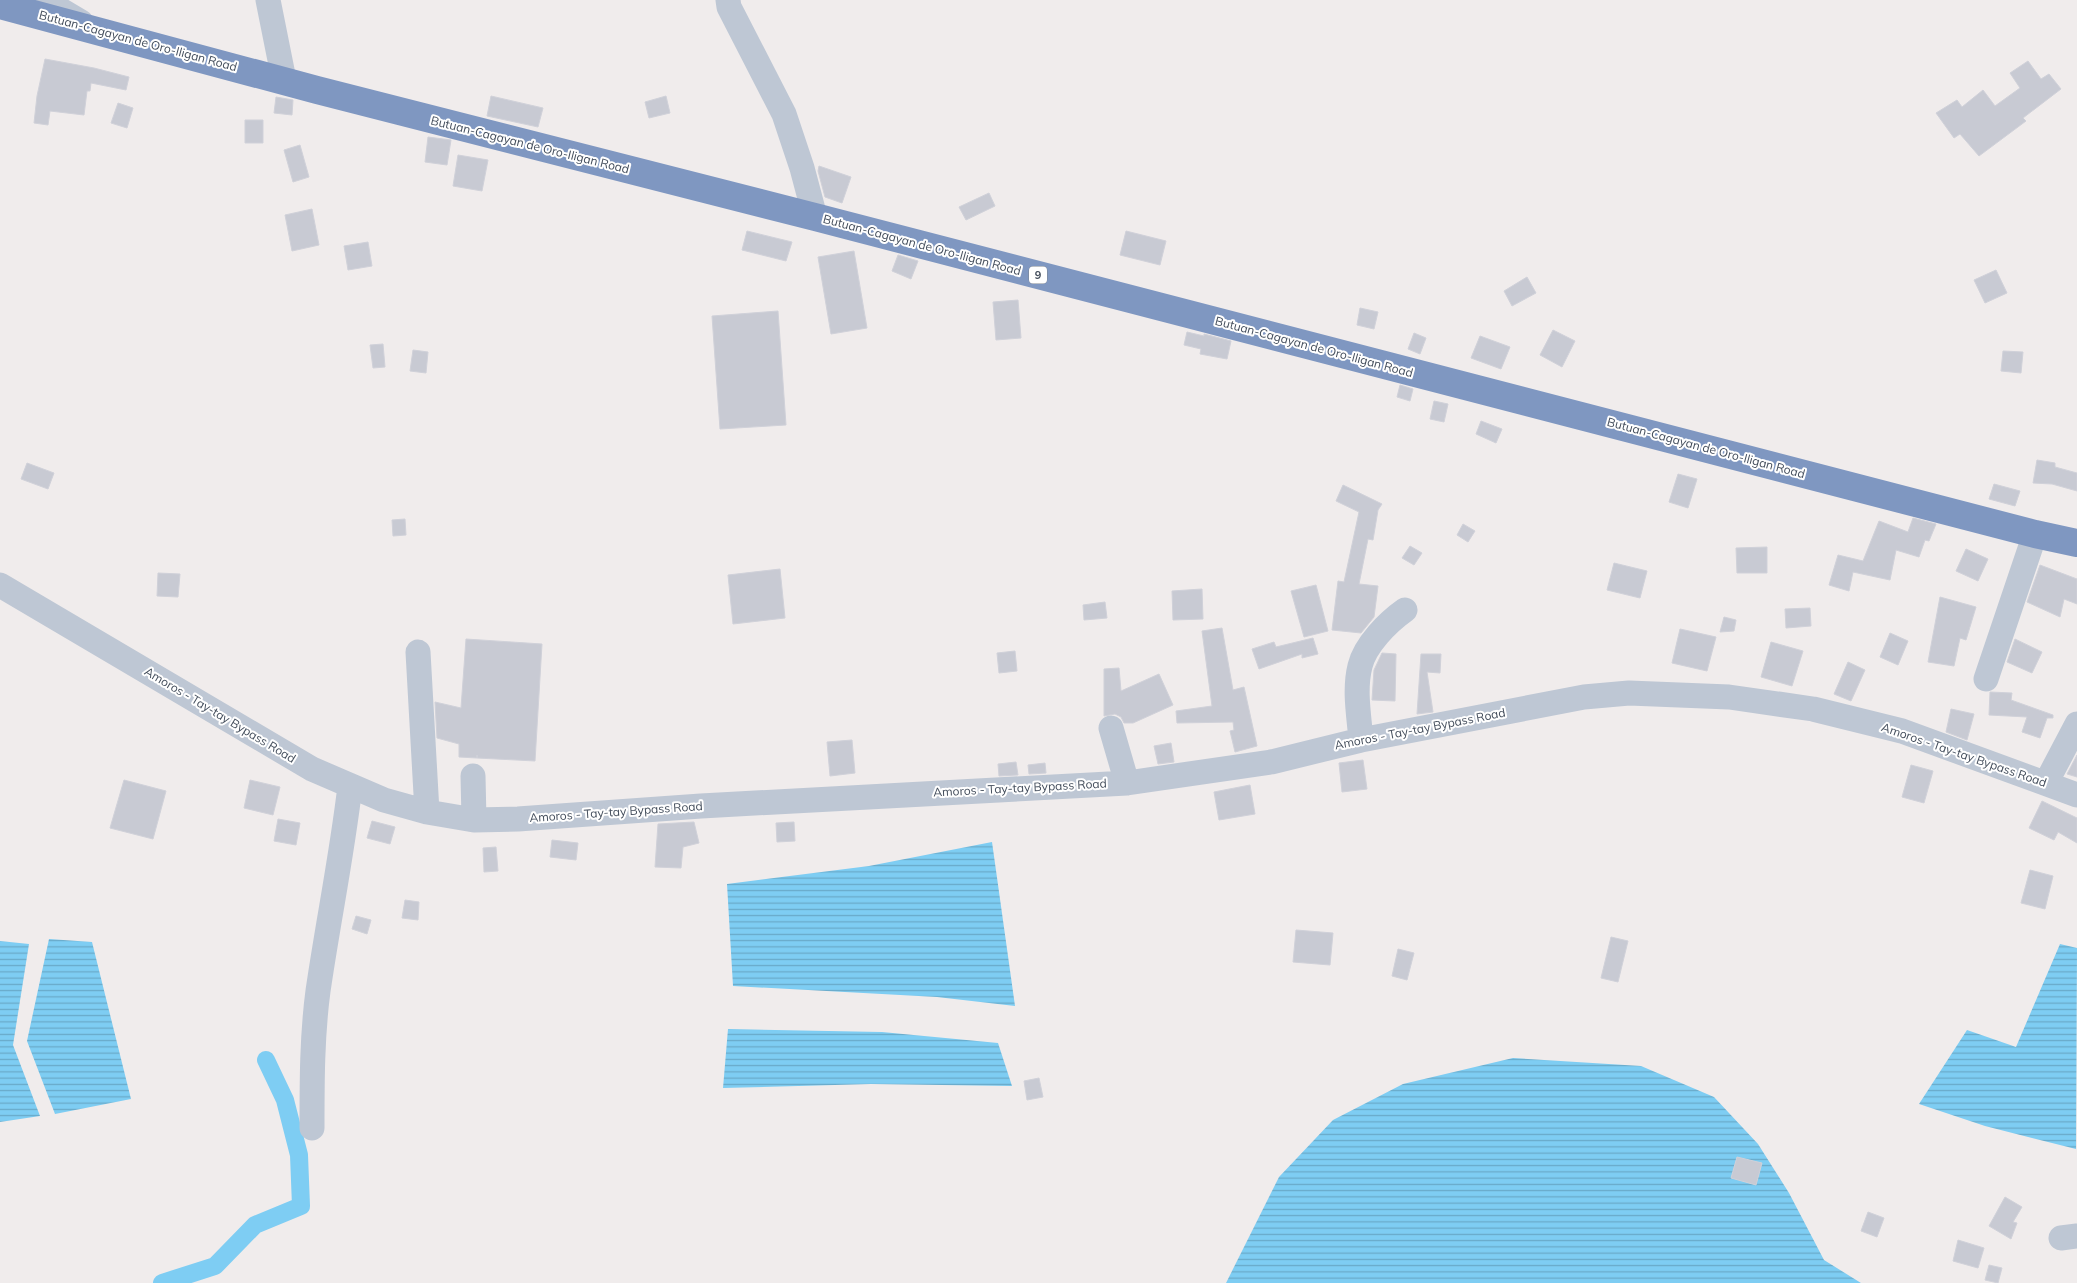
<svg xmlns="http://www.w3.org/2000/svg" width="2077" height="1283" font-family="Mulish,sans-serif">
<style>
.water{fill:url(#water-rules)}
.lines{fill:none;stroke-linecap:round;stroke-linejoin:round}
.canal{stroke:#7ecdf3;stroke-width:18}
.building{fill:#c8cad3;stroke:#d0d1d9}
.minor{stroke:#bec7d4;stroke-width:25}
.highway{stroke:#7f97c1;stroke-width:28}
.labels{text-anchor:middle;stroke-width:4;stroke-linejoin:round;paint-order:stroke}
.shield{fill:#fff;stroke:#7b828c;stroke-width:1}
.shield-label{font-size:11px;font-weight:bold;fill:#434d5b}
.street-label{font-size:12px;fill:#434d5b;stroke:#fff}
</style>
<defs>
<pattern id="water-rules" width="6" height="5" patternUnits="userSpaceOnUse" patternTransform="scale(1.25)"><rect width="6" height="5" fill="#7ecdf3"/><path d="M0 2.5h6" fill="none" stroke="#69a9c8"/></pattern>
</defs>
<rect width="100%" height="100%" fill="#f0ecec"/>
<path class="water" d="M992,842L1015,1006L937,997L733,986L727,884L869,866Z
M49,939L92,942L131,1099L55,1114L27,1041Z
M0,941L29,944L13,1045L40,1116L0,1122Z
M2060,944L2077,948L2076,1149L1985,1126L1919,1104L1967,1030L2016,1047Z
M728,1029L882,1032L998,1043L1012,1086L871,1084L723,1088Z
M1513,1058L1641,1066L1714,1097L1758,1144L1789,1193L1824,1260L1861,1283H1226L1279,1177L1333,1120L1403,1084Z"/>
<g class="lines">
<path class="canal" d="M162,1283L215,1266L255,1225L301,1206L299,1155L285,1100L266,1060"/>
</g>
<path class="building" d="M45,59L94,68L129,77L126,90L91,83L90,91H87L84,115L50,111L48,125L34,123L37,96Z
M2028,61L2041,79L2049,74L2061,89L2023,118L2026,121L1979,156L1960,134L1954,138L1936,113L1957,100L1962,107L1983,90L1995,106L2020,88L2010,73Z
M491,96L543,108L538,127L487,116Z
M666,96L670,113L649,118L645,102Z
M276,97L293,100L292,115L274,113Z
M118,103L133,108L127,128L111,123Z
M245,120H263V143H245Z
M428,137L451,140L447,165L425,162Z
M300,145L309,177L293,182L284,150Z
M458,155L488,160L482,191L453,186Z
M819,166L851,177L842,203L825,197L818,171Z
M989,193L995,206L966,220L959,207Z
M312,209L319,245L292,251L285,215Z
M747,231L792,242L786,261L742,250Z
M1126,231L1166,241L1160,265L1120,255Z
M368,242L372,266L348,270L344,246Z
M854,251L867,328L831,334L818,257Z
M898,255L918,261L911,279L892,271Z
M1996,270L2007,293L1985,303L1974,280Z
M1527,277L1536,293L1512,306L1504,291Z
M1018,300L1021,338L996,340L993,302Z
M1360,308L1378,312L1374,329L1357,325Z
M778,311L786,425L720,429L712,316Z
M1553,330L1575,341L1562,367L1540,355Z
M1187,332L1204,336V334L1231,341L1227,359L1200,354L1201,349L1184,345Z
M1414,333L1426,338L1420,354L1408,349Z
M1480,336L1510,347L1501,369L1471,358Z
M383,344L385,367L373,368L370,345Z
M413,350L428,352L426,373L410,371Z
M2003,351L2023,352L2021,373L2001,371Z
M1400,385L1413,389L1410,401L1397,397Z
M1434,401L1448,404L1444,422L1430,419Z
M1481,421L1502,429L1496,443L1476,434Z
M2037,460L2055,463V467L2077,473V491L2052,484L2033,483Z
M27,463L54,473L48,489L21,479Z
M1678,474L1697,479L1688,508L1669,502Z
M1994,484L2020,491L2015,506L1989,499Z
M1343,485L1382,504L1378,510L1373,540L1368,539L1359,584L1378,586L1374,617L1361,633L1332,630L1338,581L1344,582L1359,512L1336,501Z
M1913,518L1936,524L1929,541L1925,540L1919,557L1896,550L1890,580L1853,572L1849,591L1829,585L1838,555L1863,561L1879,521L1908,532Z
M405,519L406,535L393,536L392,520Z
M1463,524L1475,531L1468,542L1457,535Z
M1410,546L1422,553L1414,565L1402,558Z
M1767,547V573H1737L1736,548Z
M1966,549L1988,559L1978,581L1956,571Z
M1614,563L1647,571L1640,598L1607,590Z
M2040,565L2077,579V604L2064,599L2060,617L2027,602Z
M780,569L785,618L733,624L728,575Z
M158,573L180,574L178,597L157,596Z
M1316,585L1328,631L1304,637L1291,591Z
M1202,589L1203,619L1173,620L1172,591Z
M1940,597L1976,607L1966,640L1960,638L1954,666L1928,662Z
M1105,602L1107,618L1084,620L1083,605Z
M1810,608L1811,626L1786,628L1785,609Z
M1724,617L1736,620L1734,631L1720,632Z
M1222,628L1233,690L1244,687L1257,746L1235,752L1230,731L1234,730L1233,722L1177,723L1176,711L1212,706L1202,631Z
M1680,629L1716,637L1707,671L1672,663Z
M1890,633L1908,641L1898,665L1880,657Z
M1313,638L1318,654L1302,658V654L1259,669L1252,649L1274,642L1276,647Z
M466,639L542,644L535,761L477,758V755V758L459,757V744L437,738L435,702L461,708Z
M2015,639L2042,652L2032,673L2007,662Z
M1771,642L1803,651L1792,686L1761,677Z
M1015,651L1017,671L999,673L997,653Z
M1382,653L1396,654L1395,701L1372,700L1374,670Z
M1421,654H1441L1440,673L1427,672L1433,712L1417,714Z
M1848,662L1865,670L1851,701L1834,694Z
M1119,668L1121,691L1159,674L1173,705L1133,723H1124L1121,717L1115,714L1104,716V669Z
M1990,692L2012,693L2011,700L2053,715V718H2047L2040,738L2022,732L2027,717L1989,715Z
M1951,709L1974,714L1967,740L1946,732Z
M852,740L855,773L830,776L827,742Z
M1171,743L1174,762L1158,764L1154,746Z
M2077,755V777L2067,774Z
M1363,760L1367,789L1342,792L1339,763Z
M1016,762L1018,775L999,776L998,764Z
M1045,763L1046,773L1029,774L1028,765Z
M1911,765L1933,771L1924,803L1902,797Z
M124,780L166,791L153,839L110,828Z
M250,780L280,787L273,815L244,808Z
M1250,785L1255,814L1219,820L1214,792Z
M2042,801L2077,818V843L2058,832L2054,840L2029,828Z
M278,819L300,823L296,845L274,841Z
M372,821L395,827L390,844L367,838Z
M694,822L699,843L683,847L681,868L655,867L658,824Z
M794,822L795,841L777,842L776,823Z
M552,840L578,843L576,860L550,857Z
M496,847L498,871L484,872L483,848Z
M2030,870L2053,876L2045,909L2021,903Z
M405,900L419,902L418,920L402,918Z
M356,916L371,920L367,934L352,929Z
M1296,930L1333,933L1330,965L1293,962Z
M1611,937L1628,941L1618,982L1601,978Z
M1398,949L1414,953L1407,980L1392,976Z
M1039,1078L1043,1097L1027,1100L1024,1081Z
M1737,1157L1762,1163L1756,1185L1731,1178Z
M2005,1197L2022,1207L2013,1222L2017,1223L2011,1239L1989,1226Z
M1868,1212L1884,1218L1877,1237L1861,1231Z
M1958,1240L1984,1248L1978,1268L1953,1261Z
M1989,1265L2002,1268L1998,1283L1985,1280Z"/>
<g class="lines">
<path class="minor" d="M44,0L81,22
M268,0L284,80
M728,0L729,7L784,114L802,168L815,217
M0,585L312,769L384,800L427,812L474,820L518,819L701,806L1127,783L1271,762L1361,740L1584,697L1629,693L1729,697L1813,709L1902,731L2077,795
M418,652L427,812
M1986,679L2035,534
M1111,728L1127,783
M1361,740C1359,716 1354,690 1360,666C1365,645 1388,622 1405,610
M473,776L474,820
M2046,783L2077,724
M312,1128C312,1082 312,1036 318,991C328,922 342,855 350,786
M2061,1238L2077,1236"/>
<path class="highway" d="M0,5L317,90L815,217L2035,534L2077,543"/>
</g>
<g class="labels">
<rect class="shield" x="1029" y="266.5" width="18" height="17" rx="4"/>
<g class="shield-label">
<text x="1038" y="279">9</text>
</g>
<g class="street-label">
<text transform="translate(138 41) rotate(15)" y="4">Butuan-Cagayan de Oro-Iligan Road</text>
<text transform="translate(530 145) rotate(14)" y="4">Butuan-Cagayan de Oro-Iligan Road</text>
<text transform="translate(922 245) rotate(15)" y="4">Butuan-Cagayan de Oro-Iligan Road</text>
<text transform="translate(1314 347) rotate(15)" y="4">Butuan-Cagayan de Oro-Iligan Road</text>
<text transform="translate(1706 448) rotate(15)" y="4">Butuan-Cagayan de Oro-Iligan Road</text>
<text transform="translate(220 715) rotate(31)" y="4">Amoros - Tay-tay Bypass Road</text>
<text transform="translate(1420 729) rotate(-11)" y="4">Amoros - Tay-tay Bypass Road</text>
<text transform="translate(1964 755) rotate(19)" y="4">Amoros - Tay-tay Bypass Road</text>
<text transform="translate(1020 788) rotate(-3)" y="4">Amoros - Tay-tay Bypass Road</text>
<text transform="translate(616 812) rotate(-4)" y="4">Amoros - Tay-tay Bypass Road</text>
</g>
</g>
</svg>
